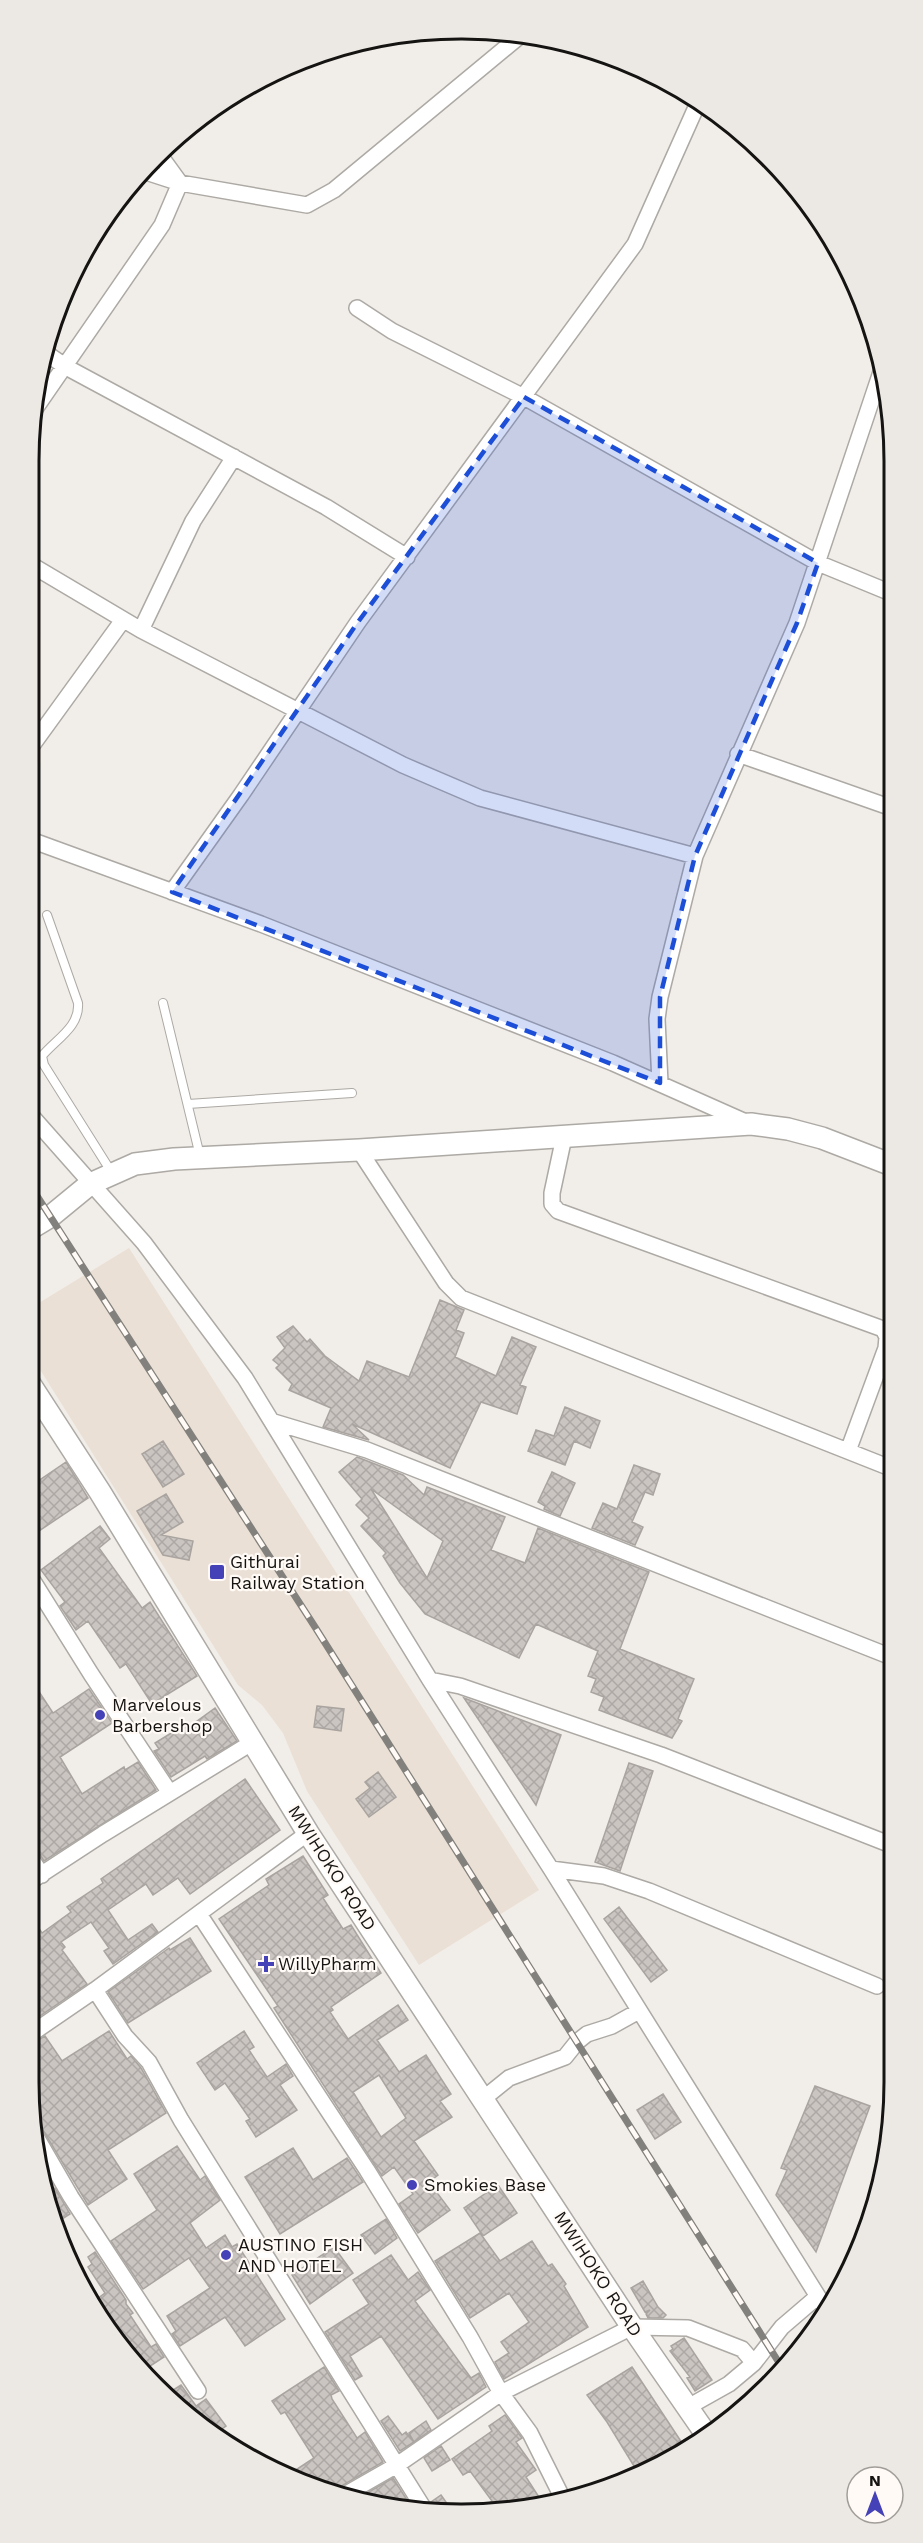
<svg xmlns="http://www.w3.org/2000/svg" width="923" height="2543" font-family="'Work Sans',sans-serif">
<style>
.built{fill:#eae0d5}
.building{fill:url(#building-cross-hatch);stroke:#a9a4a0;stroke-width:1.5;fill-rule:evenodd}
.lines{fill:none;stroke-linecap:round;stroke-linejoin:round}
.lane-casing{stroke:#ada9a4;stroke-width:10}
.street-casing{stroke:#ada9a4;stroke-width:18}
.secondary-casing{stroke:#ada9a4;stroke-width:24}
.lane{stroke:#fff;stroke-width:8}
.street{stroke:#fff;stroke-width:15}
.secondary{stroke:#fff;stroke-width:21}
.rail-casing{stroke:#83817d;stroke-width:7}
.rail{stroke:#fffaf5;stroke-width:4.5;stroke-dasharray:14;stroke-linecap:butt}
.marked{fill:#1d4ed8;fill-opacity:0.2;stroke:#1d4ed8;stroke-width:4.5;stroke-dasharray:12 8;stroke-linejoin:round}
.poi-dot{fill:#4541b7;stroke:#fffaf5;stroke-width:2}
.labels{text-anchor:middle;stroke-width:4.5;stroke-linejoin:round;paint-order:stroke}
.poi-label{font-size:18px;fill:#151412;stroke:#fffaf5;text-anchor:start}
.street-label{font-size:18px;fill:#151412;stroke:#fffaf5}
.rim{fill:none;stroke:#151412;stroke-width:3}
</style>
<defs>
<pattern id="building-cross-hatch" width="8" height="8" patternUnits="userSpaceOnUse" patternTransform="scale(1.5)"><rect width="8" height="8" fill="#cac5c1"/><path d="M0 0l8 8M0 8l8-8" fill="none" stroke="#ada8a5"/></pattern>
</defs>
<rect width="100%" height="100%" fill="#f1ede8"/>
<path class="built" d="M129,1248L539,1890L419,1965L307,1791L283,1733L262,1705L238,1685L29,1352V1309Z"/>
<path class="building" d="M440,1300L464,1310L456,1330L464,1333L455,1357L496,1376L512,1337L536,1347L520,1385L526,1387L517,1414L481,1402L450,1468L352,1424L369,1440L323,1427L331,1408L289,1390L292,1384L276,1368L279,1365L273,1360L285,1348L277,1337L293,1326L307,1342L310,1339L325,1356L359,1381L367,1361L409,1377Z
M565,1407L600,1421L590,1448L574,1441L565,1465L528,1451L536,1430L554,1436Z
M163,1441L184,1474L163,1487L142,1454Z
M357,1457L403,1475L424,1495L427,1487L505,1517L491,1550L525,1563L538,1528L649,1572L620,1649L694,1679L678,1719L682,1721L672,1738L599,1710L604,1697L591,1692L596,1679L588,1676L598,1651L536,1624L519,1658L425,1614L400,1583L383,1556L386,1553L361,1526L369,1518L356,1505L362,1499L339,1472ZM371,1489L443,1541L427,1578L388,1516Z
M66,1462L88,1498L39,1531L28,1515V1488Z
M634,1465L660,1474L653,1495L645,1492L632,1522L643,1527L635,1545L592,1528L603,1503L617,1509Z
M552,1472L575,1483L560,1516L544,1509L545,1506L538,1502Z
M166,1494L183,1522L161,1535L193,1541L189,1560L163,1555L137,1511Z
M100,1526L110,1539L99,1548L142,1608L150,1602L197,1676L152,1704L126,1664L120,1668L88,1621L76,1630L60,1606L65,1602L41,1570Z
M28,1675L53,1713L89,1689L112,1723L60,1757L82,1794L124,1767L125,1770L138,1762L156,1790L44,1861L36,1848L28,1844Z
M464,1698L561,1735L536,1805Z
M317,1706L344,1709L341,1731L314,1727Z
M215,1708L237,1741L207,1759L205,1756L171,1777L154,1751L159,1749L155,1743L181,1727L183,1729L197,1721Z
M629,1763L653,1771L620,1871L595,1862Z
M378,1772L396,1797L369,1817L356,1799L370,1788L365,1782Z
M245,1779L280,1830L190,1894L178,1878L153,1895L146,1884L108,1910L128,1940L152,1924L158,1932L113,1964L104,1951L109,1948L91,1922L61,1942L65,1947L62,1950L87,1984L28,2024V1912L42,1933L71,1912L67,1907L103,1883L101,1879Z
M303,1856L328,1895L323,1898L343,1929L351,1925L381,1973L331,2007L333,2010L330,2012L348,2039L398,2005L408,2020L377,2040L399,2072L426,2055L451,2094L440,2101L452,2117L414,2141L438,2175L429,2182L450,2210L418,2233L399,2204L413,2194L394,2167L382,2176L274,2008L278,2006L219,1919L269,1885L266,1879ZM379,2075L406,2118L381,2137L353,2092Z
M619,1907L667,1970L651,1982L604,1919Z
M190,1938L211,1971L128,2023L108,1992L169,1948L170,1950Z
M109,2031L127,2059L131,2056L141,2068L166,2113L108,2150L127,2179L88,2205L32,2112L28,2046L45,2036L62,2061Z
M244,2031L254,2047L249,2050L267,2077L286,2064L293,2076L280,2085L297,2110L256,2137L246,2121L250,2119L225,2083L215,2090L197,2063Z
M815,2086L870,2106L816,2252L776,2195L787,2170L781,2168Z
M663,2094L681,2122L655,2139L637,2110Z
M177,2146L200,2180L205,2176L220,2200L190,2223L206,2248L225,2235L232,2247L237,2244L285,2319L245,2346L225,2317L180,2346L172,2334L176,2331L167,2316L210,2288L189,2258L143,2289L111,2241L157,2210L134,2174Z
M293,2148L313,2180L347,2158L363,2182L280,2234L245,2177Z
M498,2185L517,2213L483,2236L464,2208Z
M55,2188L70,2214L54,2224L45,2194Z
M386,2219L397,2238L375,2254L361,2235Z
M480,2233L500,2261L532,2241L548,2266L552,2264L566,2284L564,2286L588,2327L504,2379L495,2362L509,2353L501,2342L529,2322L509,2293L470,2318L435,2261Z
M334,2247L353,2273L310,2304L292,2275Z
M95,2252L126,2300V2304L133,2313L130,2315L151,2347L156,2344L164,2357L141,2372L115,2333L118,2330L97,2299L105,2293L88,2267L92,2264L88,2257Z
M391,2255L408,2280L418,2272L430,2290L415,2301L471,2378L479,2373L486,2387L438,2419L381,2336L350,2356L362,2376L355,2380L325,2332L369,2304L353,2280Z
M643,2281L658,2307L666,2315L663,2318H648L646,2314L650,2310L645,2312L631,2288Z
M684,2338L712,2380L695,2391L687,2378L690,2377L670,2351L673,2349L671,2346Z
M324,2367L339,2391L331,2395L332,2399L357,2438L365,2432L383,2462L343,2485L339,2491L288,2475L314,2458L285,2412L281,2414L272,2401Z
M632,2367L686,2449L637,2471L607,2422L587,2395Z
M181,2385L196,2406L206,2399L226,2426L213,2435L198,2425L170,2399V2392Z
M505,2415L522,2438L516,2442L536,2470L526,2477L544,2505L489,2514L474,2513L492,2501L470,2471L463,2475L452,2459L492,2431L489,2426Z
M388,2416L402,2435L406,2432L414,2442L400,2451L381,2421Z
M426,2421L431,2430L414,2442L409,2433Z
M441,2446L450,2460L432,2471L424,2458Z
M393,2478L414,2511H405L360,2497Z
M441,2495L453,2512H436L431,2502Z"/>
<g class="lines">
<g class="lane-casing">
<path id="lane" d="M47,915L78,1003C80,1027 56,1039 42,1056L44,1065L112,1173
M163,1003L200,1156
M188,1104L352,1093"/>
</g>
<g class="street-casing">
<path id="street" d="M143,171L180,183L307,205L334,190L521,35
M357,308L392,331L524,397L818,563L891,593
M43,351L66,367L326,507L407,557
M35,409L162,225L180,183L159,154
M28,563L141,630L403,765L480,798L695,856
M141,630L193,521L234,457
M28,751L123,620
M738,754L892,808
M28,839L261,924L613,1063L748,1123
M172,892L241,795L358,622L635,244L698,103
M660,1083L657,1019L660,997L695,856L797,623L881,372
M28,1112L144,1243L245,1378L430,1680L551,1869L827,2311
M564,1137L552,1193V1204L558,1211L883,1329L887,1337L886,1348L848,1451
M359,1150L446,1283L461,1298L893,1469
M274,1422L367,1450L894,1658
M28,1573L91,1674L170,1793
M430,1680L460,1686L661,1755L894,1846
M28,1854L42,1875
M551,1869L604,1876L649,1891L877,1986
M28,1883L103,1834L253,1742
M199,1914L367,2170L470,2337L501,2393L530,2433L564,2501
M95,1990L125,2036L149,2062L181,2120L426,2512
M28,2036L95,1990L308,1833
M483,2099L509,2078L565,2057L577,2042L587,2034L612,2026L639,2011
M34,2133L71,2197L198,2391
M688,2407L729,2384L754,2363L782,2327L817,2297
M348,2493L397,2465L501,2393L632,2327L688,2328L742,2349L754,2363"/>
</g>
<g class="secondary-casing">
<path id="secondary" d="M28,1230L51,1216L90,1184L135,1164L174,1159L359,1150L751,1124L788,1129L822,1138L892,1165
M28,1381L100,1492L308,1833L632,2327L708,2437"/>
</g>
<use href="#lane" class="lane"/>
<use href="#street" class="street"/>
<use href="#secondary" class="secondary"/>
<g class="rail-casing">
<path id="rail" d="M28,1182L315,1627L783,2369"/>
</g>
<use href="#rail" class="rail"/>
</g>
<path class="marked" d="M524,397L818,563L797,623L695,856L660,997V1083L172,892L358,622Z"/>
<g class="poi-dot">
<rect x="209" y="1564" width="16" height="16" rx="3"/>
<circle cx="100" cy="1715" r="6"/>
<path d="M263 1955h6v6h6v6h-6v6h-6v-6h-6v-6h6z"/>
<circle cx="412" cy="2185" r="6"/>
<circle cx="226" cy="2255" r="6"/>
</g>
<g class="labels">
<g class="poi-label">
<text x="230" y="1568">Githurai<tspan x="230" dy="21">Railway Station</tspan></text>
<text x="112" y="1711">Marvelous<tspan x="112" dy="21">Barbershop</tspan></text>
<text x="278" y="1970">WillyPharm</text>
<text x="424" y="2191">Smokies Base</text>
<text x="238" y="2251">AUSTINO FISH<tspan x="238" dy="21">AND HOTEL</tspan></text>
</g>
<g class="street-label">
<text transform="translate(332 1868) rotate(57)" y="6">MWIHOKO ROAD</text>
<text transform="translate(598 2274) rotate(57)" y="6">MWIHOKO ROAD</text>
</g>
</g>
<path d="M0 0H923V2543H0ZM461 39H462A422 422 0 0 1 884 461V2082A422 422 0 0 1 462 2504H461A422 422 0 0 1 39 2082V461A422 422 0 0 1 461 39Z" fill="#ece8e3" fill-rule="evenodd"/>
<path class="rim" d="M461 39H462A422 422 0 0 1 884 461V2082A422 422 0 0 1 462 2504H461A422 422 0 0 1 39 2082V461A422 422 0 0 1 461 39Z"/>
<g transform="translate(875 2495)"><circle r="28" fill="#fffaf5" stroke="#a19e9a" stroke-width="1.5"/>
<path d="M0-4.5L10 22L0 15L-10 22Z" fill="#4541b7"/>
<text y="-9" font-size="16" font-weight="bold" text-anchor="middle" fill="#151412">N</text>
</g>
</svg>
